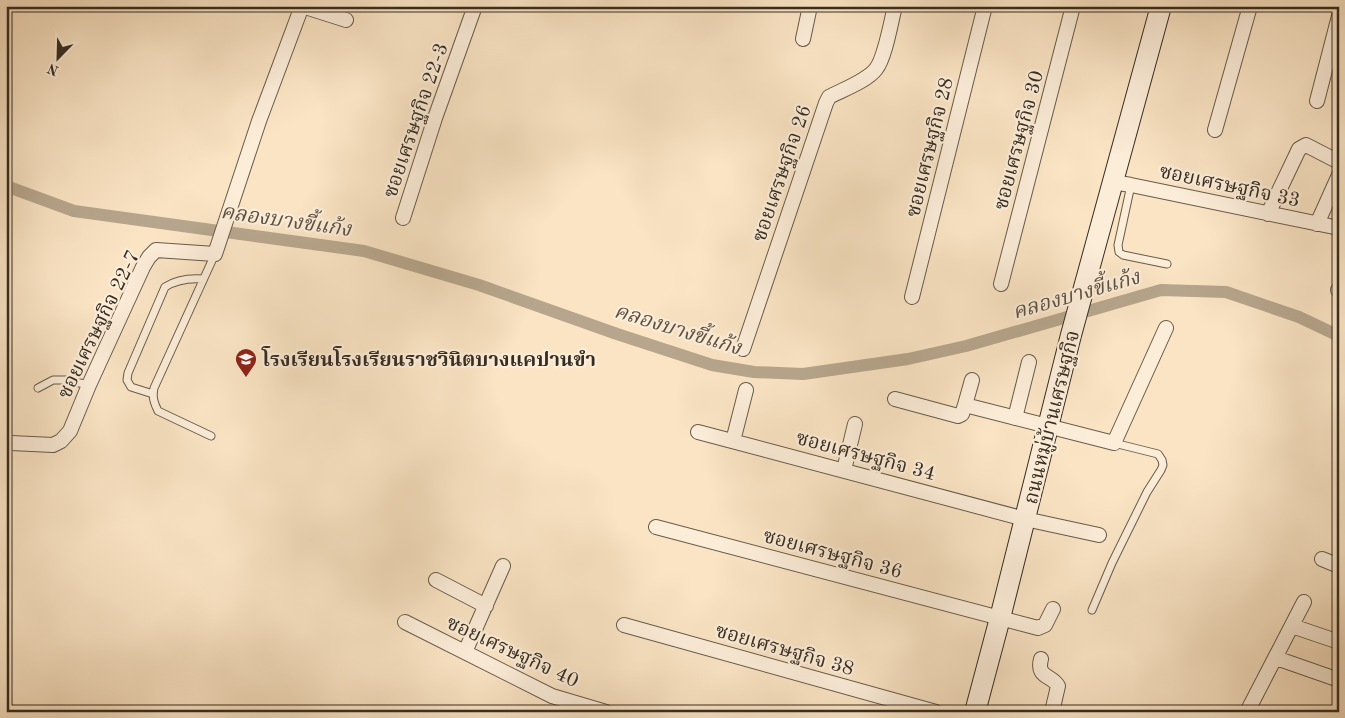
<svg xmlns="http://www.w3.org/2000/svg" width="1345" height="718" font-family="'Old Standard TT','Noto Serif Thai',serif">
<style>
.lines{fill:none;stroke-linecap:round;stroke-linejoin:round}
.canal{stroke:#b7a68d;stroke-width:12}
.lane-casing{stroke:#675b4a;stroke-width:9}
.street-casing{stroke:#675b4a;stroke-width:16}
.secondary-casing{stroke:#362d22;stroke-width:22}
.lane{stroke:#fcedd9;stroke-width:7}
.street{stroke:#fcedd9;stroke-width:14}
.secondary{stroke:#fcedd9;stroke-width:20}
.labels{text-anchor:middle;stroke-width:4.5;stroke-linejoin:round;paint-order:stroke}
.street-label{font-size:20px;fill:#362d22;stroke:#fcedd9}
.poi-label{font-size:20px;font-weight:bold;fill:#362d22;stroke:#fcedd9;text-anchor:start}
.water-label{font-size:21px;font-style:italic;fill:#5d5142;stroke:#fcedd9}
</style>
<rect width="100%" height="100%" fill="#fae4c4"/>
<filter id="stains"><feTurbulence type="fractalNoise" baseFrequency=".004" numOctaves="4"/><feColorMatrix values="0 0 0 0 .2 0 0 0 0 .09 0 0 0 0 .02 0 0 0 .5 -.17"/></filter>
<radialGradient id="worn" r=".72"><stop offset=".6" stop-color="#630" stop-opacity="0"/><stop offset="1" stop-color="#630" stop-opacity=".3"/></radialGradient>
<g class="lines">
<path class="canal" d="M6,186L74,211L364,251L479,285L617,334L712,365L754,372L803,374L908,359L966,346L1161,290L1226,292L1299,317L1339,336"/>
<g class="lane-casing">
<path id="lane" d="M1131,185L1118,245L1119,252L1123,255L1167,264
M38,388L53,380H66L89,385
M153,394L131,387L127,380L128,373L165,287C176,280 190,278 203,279
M211,436L158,411C154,403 152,397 154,388L215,254
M1092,610L1112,563L1147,492L1161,470L1163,465L1162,460L1158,454L1114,443"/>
</g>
<g class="street-casing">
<path id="street" d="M302,6L346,20
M803,39L810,6
M1317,101L1339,16
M1215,130L1250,6
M1113,182L1131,185L1339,228
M1268,214L1299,149L1306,145L1339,162
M403,218L435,118L475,6
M1317,224L1339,175
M1001,284L1073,6
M1338,290H1339
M912,297L985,6
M743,349L826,103L829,97C842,90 867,81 876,69C885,58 891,22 895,6
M895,399L958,416L962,414L965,405L1114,443L1166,328
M965,405L972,380
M1015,418L1029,362
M698,432L1025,519L1099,535
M733,441L746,390
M11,443L53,445L61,441L70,431L89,385L143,267L149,257L156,250L215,254L259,121L302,6
M844,470L855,424
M656,527L1038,628L1045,625L1053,609
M1322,559L1339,566
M436,580L486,606
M405,622L552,696L606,712
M624,625L936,712
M1292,626L1339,642
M465,652L503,566
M1276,658L1339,680
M1041,659C1036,678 1052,675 1058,686L1052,712
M1247,712L1304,602"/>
</g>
<g class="secondary-casing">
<path id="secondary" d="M975,712L1000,618L1071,335L1161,6"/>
</g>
<use href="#lane" class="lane"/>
<use href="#street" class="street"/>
<use href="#secondary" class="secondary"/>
</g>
<defs>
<g id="school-pin" transform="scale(1.125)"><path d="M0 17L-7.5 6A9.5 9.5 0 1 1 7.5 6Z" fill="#8f2418" stroke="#fcedd9"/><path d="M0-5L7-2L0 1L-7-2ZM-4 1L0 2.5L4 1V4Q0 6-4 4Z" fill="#fff"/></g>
</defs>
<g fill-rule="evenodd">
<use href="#school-pin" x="246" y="359"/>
</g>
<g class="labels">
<g class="street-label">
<text transform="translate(415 120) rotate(-71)" y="7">ซอยเศรษฐกิจ 22-3</text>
<text transform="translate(1018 140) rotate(-75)" y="7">ซอยเศรษฐกิจ 30</text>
<text transform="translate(929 147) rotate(-76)" y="7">ซอยเศรษฐกิจ 28</text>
<text transform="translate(781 173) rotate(-71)" y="7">ซอยเศรษฐกิจ 26</text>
<text transform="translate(1230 185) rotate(12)" y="7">ซอยเศรษฐกิจ 33</text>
<text transform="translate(98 324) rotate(-64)" y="7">ซอยเศรษฐกิจ 22-7</text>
<text transform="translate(1051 417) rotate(-76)" y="7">ถนนหมู่บ้านเศรษฐกิจ</text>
<text transform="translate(866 455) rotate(15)" y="7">ซอยเศรษฐกิจ 34</text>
<text transform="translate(833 553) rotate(15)" y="7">ซอยเศรษฐกิจ 36</text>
<text transform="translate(785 649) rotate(16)" y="7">ซอยเศรษฐกิจ 38</text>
<text transform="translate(513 651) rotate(25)" y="7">ซอยเศรษฐกิจ 40</text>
</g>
<g class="poi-label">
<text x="262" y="366">โรงเรียนโรงเรียนราชวินิตบางแคปานขำ</text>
</g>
<g class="water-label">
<text transform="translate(286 220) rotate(8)" y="7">คลองบางขี้แก้ง</text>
<text transform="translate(1076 294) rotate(-16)" y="7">คลองบางขี้แก้ง</text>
<text transform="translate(678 329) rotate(17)" y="7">คลองบางขี้แก้ง</text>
</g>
</g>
<rect width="1345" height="718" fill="none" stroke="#fae4c4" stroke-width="25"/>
<rect x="8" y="8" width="1330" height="703" fill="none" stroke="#362d22" stroke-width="2.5"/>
<rect x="12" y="12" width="1320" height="693" fill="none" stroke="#362d22"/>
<g transform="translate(58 58) rotate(203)" stroke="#fcedd9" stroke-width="4" paint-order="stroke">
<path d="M0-4L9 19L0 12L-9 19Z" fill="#362d22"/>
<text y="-8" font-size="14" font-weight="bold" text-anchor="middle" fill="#362d22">N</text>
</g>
<rect width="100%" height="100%" filter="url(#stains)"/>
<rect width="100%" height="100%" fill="url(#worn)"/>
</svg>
